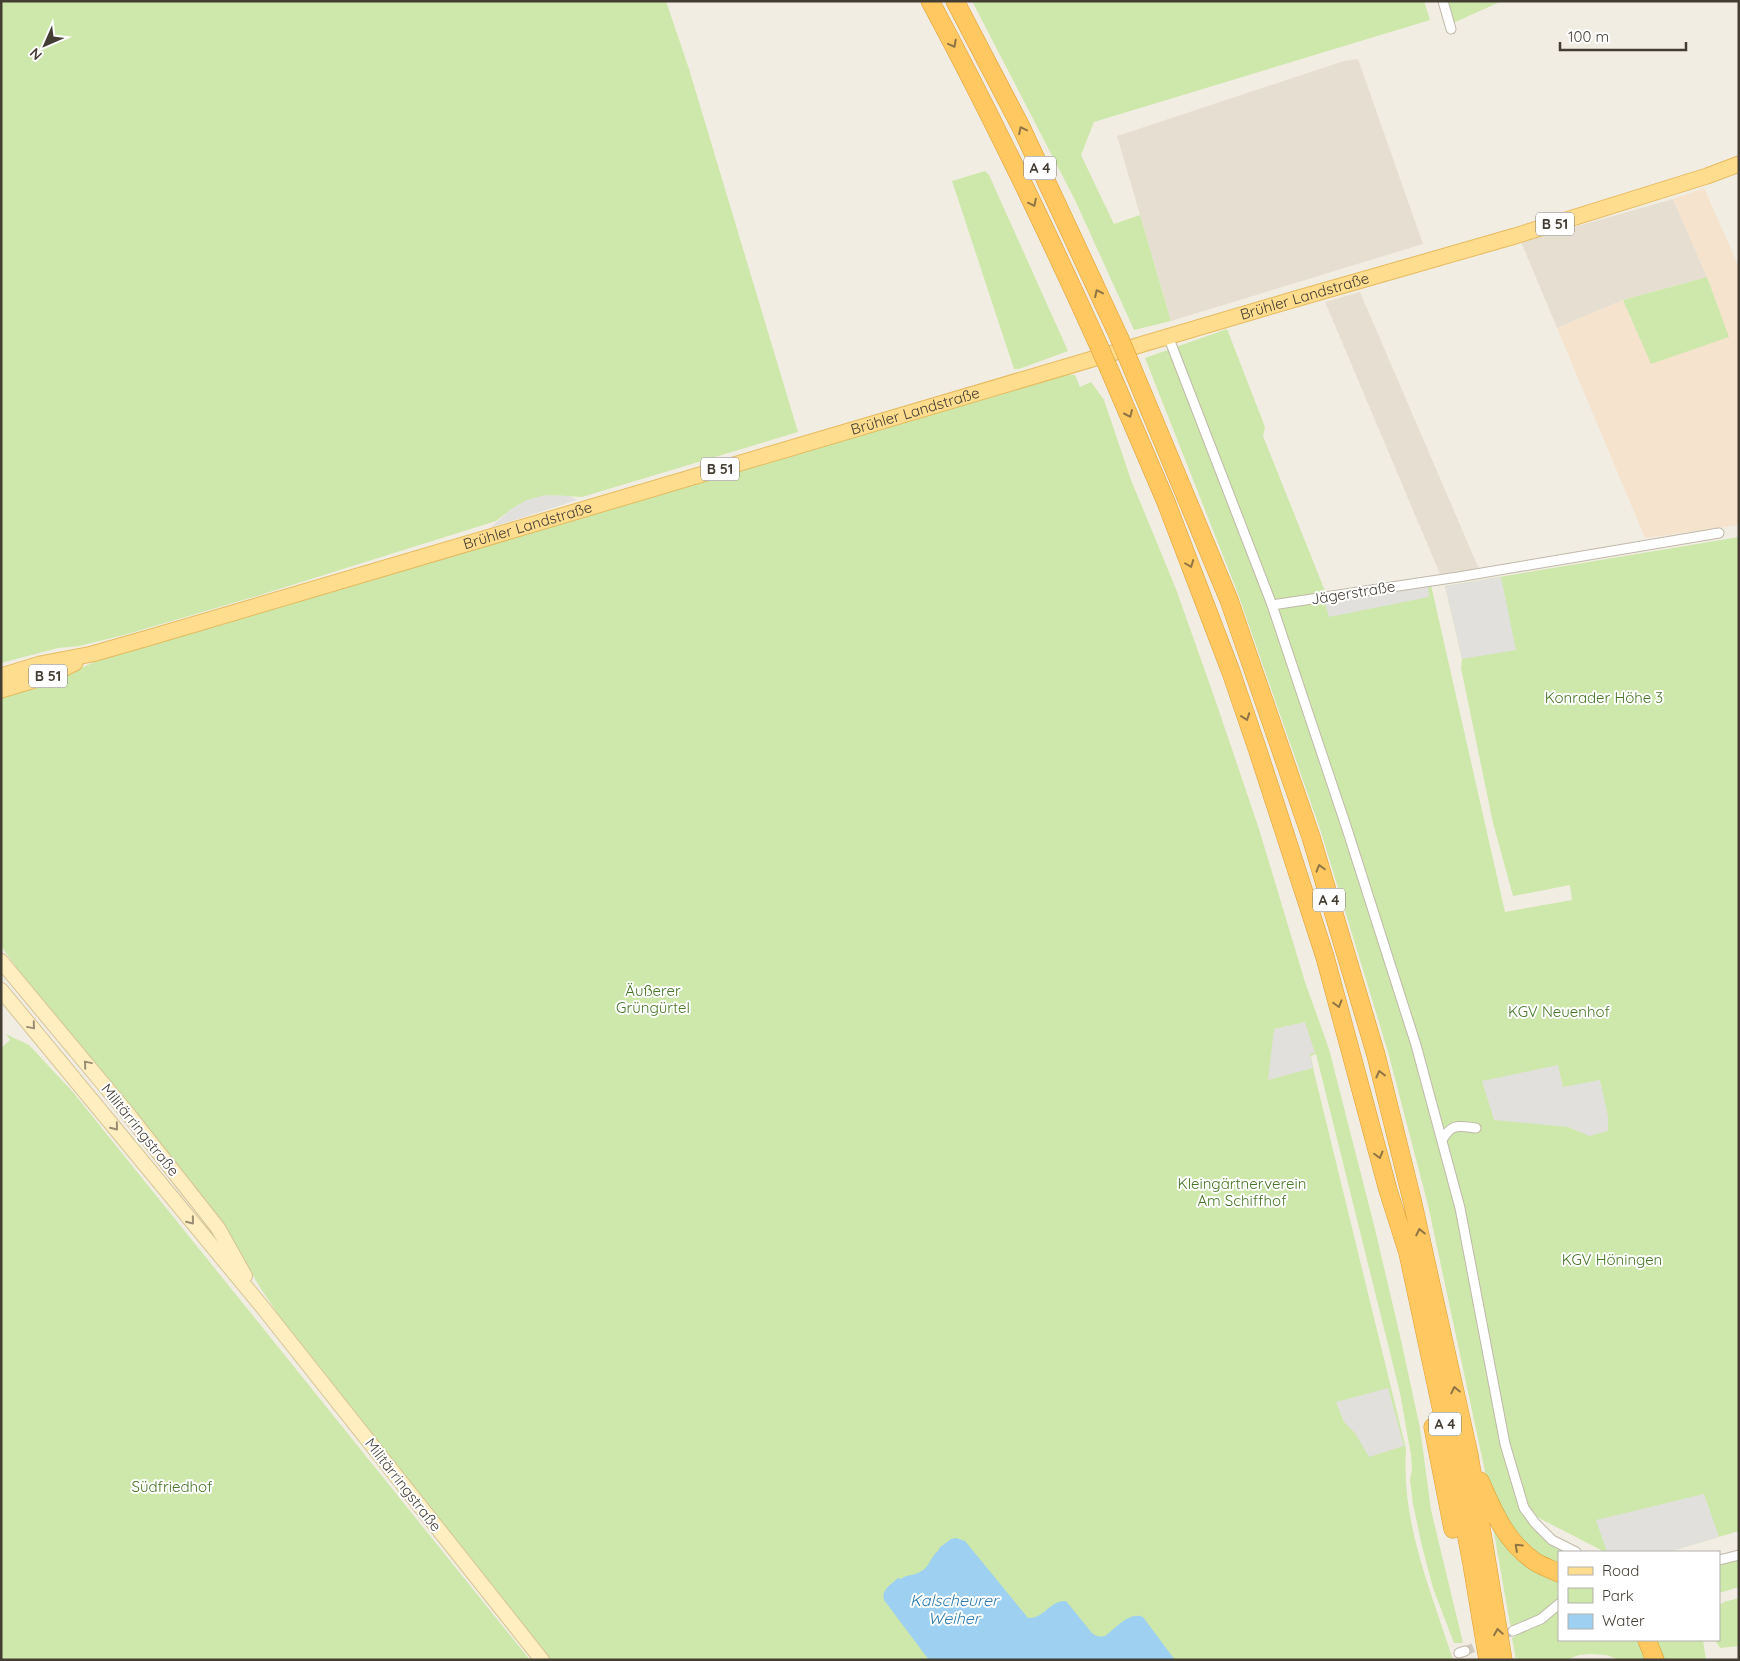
<svg xmlns="http://www.w3.org/2000/svg" width="1740" height="1661" font-family="Quicksand,sans-serif">
<style>
.residential{fill:#e6dfd1}
.commercial{fill:#f5e3cd}
.green{fill:#cde8aa}
.parking{fill:#e2e0dc}
.water{fill:#9dd0f1}
.lines{fill:none;stroke-linecap:round;stroke-linejoin:round}
.minor-tunnel{stroke:#cfcac0;stroke-width:9;stroke-dasharray:9 4.5;stroke-linecap:butt}
.minor-casing{stroke:#c0b8a9;stroke-width:11}
.secondary-casing{stroke:#d7c394;stroke-width:16}
.primary-casing{stroke:#e6ba5e;stroke-width:17}
.motorway-casing{stroke:#e09c2f;stroke-width:19}
.minor{stroke:#fff;stroke-width:9}
.secondary{stroke:#ffefc0;stroke-width:14}
.primary{stroke:#ffdd8f;stroke-width:15}
.motorway{stroke:#ffc861;stroke-width:18}
.motorway-bridge-casing{stroke:#e09c2f;stroke-width:19;stroke-linecap:butt}
.motorway-bridge{stroke:#ffc861;stroke-width:18}
.oneway{stroke:#8f7545}
.oneway2{stroke:#988d72}
.labels{text-anchor:middle;stroke-width:4;stroke-linejoin:round;paint-order:stroke}
.shield{fill:#fff;stroke:#7c7770;stroke-width:1}
.shield-label{font-size:14px;font-weight:bold;fill:#443d33}
.street-label{font-size:15px;fill:#443d33;stroke:#fff}
.park-label{font-size:15px;fill:#467626;stroke:#fff}
.water-label{font-size:16px;font-style:italic;fill:#2b7bb1;stroke:#fff}
</style>
<rect width="100%" height="100%" fill="#f2ede3"/>
<path class="residential" d="M1358,59L1423,244L1171,321L1117,136L1344,61Z
M1673,199L1707,277L1623,300L1557,328L1521,242Z
M1360,292L1479,569L1440,574L1325,302Z"/>
<path class="commercial" d="M1704,188L1739,267V525L1645,538L1557,328L1623,300L1651,363L1728,337L1707,277L1673,199Z"/>
<path class="green" d="M1,1H666L689,69L798,432L582,497C540,494 530,494 496,521L257,596L124,635L79,646L58,648L1,663Z
M972,1H1424L1430,20L1094,122L1081,155L1114,224L1140,215L1171,321L1134,330L1075,200Z
M1446,1H1502L1453,23Z
M985,171L989,175L1068,351L1019,369H1014L952,181Z
M1707,277L1729,337L1651,364L1623,300Z
M1227,329L1265,427L1263,436L1325,591V602L1431,585L1505,912L1572,900L1570,885L1513,896L1493,823L1461,668L1462,659L1445,586L1739,537V1531L1668,1552H1605L1535,1516L1552,1538L1569,1552H1559V1566L1525,1547L1489,1490L1428,1205L1388,1052L1321,832L1237,591L1145,358Z
M1064,374L1075,375L1080,387L1091,382L1104,400L1131,480L1176,589L1217,705L1259,829L1305,982L1329,1049L1375,1229L1401,1340L1420,1428L1431,1510L1463,1643H1454L1433,1588L1422,1546L1413,1504L1410,1480L1412,1469L1411,1455L1400,1393L1316,1054L1311,1056L1314,1072L1406,1449C1401,1524 1431,1590 1453,1660H550L284,1323L261,1289L225,1228L182,1170L39,999L1,946V696L61,677L110,655Z
M6,1034L29,1045L72,1091L530,1660H1V1048L10,1040Z
M1493,1527L1559,1580C1559,1585 1560,1591 1559,1596C1555,1610 1525,1621 1512,1627L1510,1624Z
M1739,1556V1587L1719,1593V1562Z
M1739,1598V1646L1720,1648L1715,1640H1719V1605L1724,1602Z
M1559,1609V1640H1641L1648,1660H1620L1606,1655L1590,1654L1579,1655L1566,1660H1516L1512,1638L1544,1621Z
M1652,1640H1703L1706,1660H1659Z"/>
<path class="parking" d="M545,495L569,496L577,500L490,528L511,509L527,500Z
M1501,577L1516,650L1462,659L1445,586Z
M1428,585L1429,597L1329,617L1325,602Z
M1305,1022L1315,1053L1310,1054L1313,1068L1268,1080L1274,1029Z
M1558,1065L1563,1087L1600,1080L1608,1116V1131L1589,1136L1568,1127L1494,1120L1482,1081Z
M1388,1388L1404,1446L1369,1457L1355,1433L1344,1422L1336,1402Z
M1704,1494L1719,1537L1668,1552H1607L1596,1520Z"/>
<path class="water" d="M956,1538L965,1541L1028,1618C1044,1619 1050,1600 1066,1601L1092,1633C1097,1637 1100,1637 1105,1636C1116,1628 1130,1611 1143,1617L1175,1660H929L884,1600C881,1589 891,1585 898,1578L901,1579C907,1574 913,1576 920,1572C931,1566 929,1558 939,1550V1548L951,1539Z"/>
<g class="lines">
<path class="minor-tunnel" d="M1465,1651L1513,1631"/>
<g class="minor-casing">
<path id="minor" d="M1443,1L1451,29
M1168,336L1272,605L1458,577L1719,533
M1272,605L1347,829L1416,1045L1460,1208L1505,1444L1524,1508L1535,1523L1552,1540L1576,1552
M1442,1140C1452,1123 1458,1126 1476,1128
M1719,1560L1739,1555
M1513,1631L1541,1619L1559,1604
M1459,1653L1465,1651"/>
</g>
<g class="secondary-casing">
<path id="secondary" d="M1,961L129,1115L218,1228L245,1276
M1,990L264,1309L542,1660"/>
</g>
<g class="primary-casing">
<g id="primary">
<path id="s1" d="M1,676L40,664L92,654L148,638L1292,300L1515,236L1707,176L1739,164"/>
<path d="M1,690L48,676L75,663"/>
</g>
</g>
<g class="motorway-casing">
<path id="motorway" d="M930,1C991,114 1045,227 1098,344
M955,1L1021,127L1119,337
M1130,363L1229,600L1311,837L1376,1055L1413,1204L1469,1455L1503,1660
M1109,369L1166,502L1231,672L1258,751L1325,957L1388,1190L1408,1253L1451,1453L1472,1564L1488,1660
M1433,1427L1453,1529
M1480,1481C1493,1511 1506,1542 1534,1561C1541,1566 1551,1569 1559,1573
M1647,1640L1655,1660"/>
</g>
<use href="#minor" class="minor"/>
<use href="#secondary" class="secondary"/>
<use href="#primary" class="primary"/>
<use href="#motorway" class="motorway"/>
<g class="motorway-bridge-casing">
<path id="motorway-bridge" d="M1119,337L1130,363
M1098,344L1109,369"/>
</g>
<use href="#motorway-bridge" class="motorway-bridge"/>
</g>
<defs><path id="oneway-chevron" d="M-2-3.5L2.5 0L-2 3.5" fill="none" stroke-width="1.6" stroke-linecap="round" stroke-linejoin="round" transform="scale(1.25)"/></defs>
<g class="oneway">
<use href="#oneway-chevron" transform="translate(953 44) rotate(62)"/>
<use href="#oneway-chevron" transform="translate(1022 130) rotate(-116)"/>
<use href="#oneway-chevron" transform="translate(1033 203) rotate(64)"/>
<use href="#oneway-chevron" transform="translate(1098 293) rotate(-115)"/>
<use href="#oneway-chevron" transform="translate(1129 414) rotate(66)"/>
<use href="#oneway-chevron" transform="translate(1190 564) rotate(69)"/>
<use href="#oneway-chevron" transform="translate(1246 717) rotate(70)"/>
<use href="#oneway-chevron" transform="translate(1320 868) rotate(-106)"/>
<use href="#oneway-chevron" transform="translate(1338 1004) rotate(74)"/>
<use href="#oneway-chevron" transform="translate(1380 1074) rotate(-104)"/>
<use href="#oneway-chevron" transform="translate(1379 1155) rotate(75)"/>
<use href="#oneway-chevron" transform="translate(1420 1232) rotate(-102)"/>
<use href="#oneway-chevron" transform="translate(1455 1390) rotate(-102)"/>
<use href="#oneway-chevron" transform="translate(1518 1547) rotate(-137)"/>
<use href="#oneway-chevron" transform="translate(1498 1632) rotate(-99)"/>
</g>
<g class="oneway2">
<use href="#oneway-chevron" transform="translate(32 1026) rotate(50)"/>
<use href="#oneway-chevron" transform="translate(87 1064) rotate(-130)"/>
<use href="#oneway-chevron" transform="translate(115 1127) rotate(51)"/>
<use href="#oneway-chevron" transform="translate(191 1221) rotate(51)"/>
</g>
<g class="labels">
<g class="shield">
<rect x="1024" y="156.5" width="32" height="23" rx="4"/>
<rect x="1536" y="212.5" width="38" height="23" rx="4"/>
<rect x="701" y="457.5" width="38" height="23" rx="4"/>
<rect x="29" y="664.5" width="38" height="23" rx="4"/>
<rect x="1313" y="888.5" width="32" height="23" rx="4"/>
<rect x="1429" y="1412.5" width="32" height="23" rx="4"/>
</g>
<g class="shield-label">
<text x="1040" y="173">A 4</text>
<text x="1555" y="229">B 51</text>
<text x="720" y="474">B 51</text>
<text x="48" y="681">B 51</text>
<text x="1329" y="905">A 4</text>
<text x="1445" y="1429">A 4</text>
</g>
<g class="street-label">
<text dy="5" stroke="none"><textPath href="#s1" startOffset="1358">Brühler Landstraße</textPath></text>
<text dy="5" stroke="none"><textPath href="#s1" startOffset="952">Brühler Landstraße</textPath></text>
<text dy="5" stroke="none"><textPath href="#s1" startOffset="548">Brühler Landstraße</textPath></text>
<text transform="translate(1353 593) rotate(-9)" y="5">Jägerstraße</text>
<text transform="translate(140 1130) rotate(51)" y="5">Militärringstraße</text>
<text transform="translate(403 1485) rotate(52)" y="5">Militärringstraße</text>
</g>
<g class="park-label">
<text x="1604" y="703">Konrader Höhe 3</text>
<text x="653" y="996">Äußerer<tspan x="653" dy="17">Grüngürtel</tspan></text>
<text x="1559" y="1017">KGV Neuenhof</text>
<text x="1242" y="1189">Kleingärtnerverein<tspan x="1242" dy="17">Am Schiffhof</tspan></text>
<text x="1612" y="1265">KGV Höningen</text>
<text x="172" y="1492">Südfriedhof</text>
</g>
<g class="water-label">
<text x="954" y="1606">Kalscheurer<tspan x="954" dy="18">Weiher</tspan></text>
</g>
</g>
<rect width="1740" height="1661" fill="none" stroke="#443d33" stroke-width="5"/>
<rect x="1558" y="1551" width="162" height="90" fill="#ffffff" stroke="#b4b1ad"/>
<rect x="1568" y="1567" width="25" height="8" fill="#ffdd8f" stroke="#b4b1ad"/>
<text x="1602" y="1576" font-size="15" fill="#443d33">Road</text>
<rect x="1568" y="1588" width="25" height="15" fill="#cde8aa" stroke="#b4b1ad"/>
<text x="1602" y="1601" font-size="15" fill="#443d33">Park</text>
<rect x="1568" y="1614" width="25" height="15" fill="#9dd0f1" stroke="#b4b1ad"/>
<text x="1602" y="1626" font-size="15" fill="#443d33">Water</text>
<g transform="translate(45 45) rotate(225)" stroke="#ffffff" stroke-width="4" paint-order="stroke">
<path d="M0-4L9 19L0 12L-9 19Z" fill="#443d33"/>
<text y="-8" font-size="14" font-weight="bold" text-anchor="middle" fill="#443d33">N</text>
</g>
<path d="M1560 42v8h126v-8" fill="none" stroke="#443d33" stroke-width="2.5"/>
<text x="1568" y="42" font-size="15" fill="#443d33" stroke="#ffffff" stroke-width="4" paint-order="stroke">100 m</text>
</svg>
